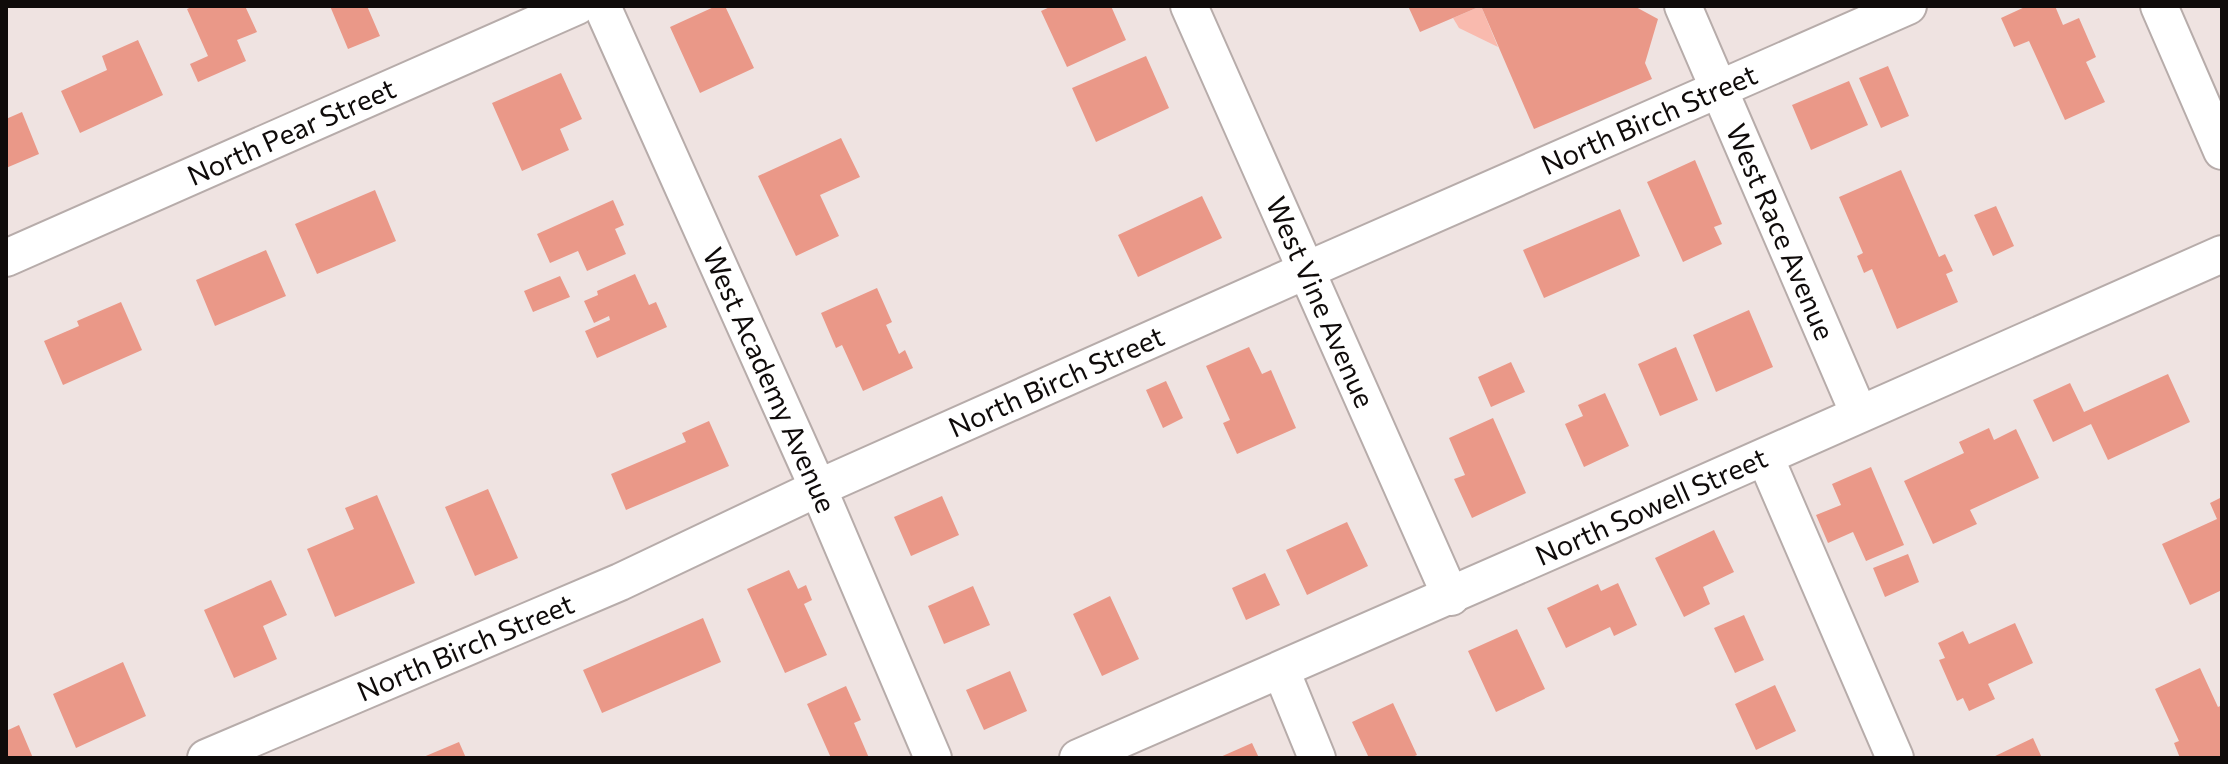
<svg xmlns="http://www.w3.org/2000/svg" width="2228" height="764" font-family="Commissioner,sans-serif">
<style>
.green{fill:#f9baae}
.building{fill:#ea9888}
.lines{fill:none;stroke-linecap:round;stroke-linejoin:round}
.minor-casing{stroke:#b7acaa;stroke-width:40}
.minor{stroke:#fff;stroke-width:36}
.labels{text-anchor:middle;stroke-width:6;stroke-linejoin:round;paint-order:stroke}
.street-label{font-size:28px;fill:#0f0b0a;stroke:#fcf0ee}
</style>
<rect width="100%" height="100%" fill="#efe3e1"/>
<path class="green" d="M1481,6L1498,47L1459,28L1453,18Z"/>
<path class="building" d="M194,6H245L257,32L237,40L246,61L198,82L190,64L208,56L187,9Z
M330,6H367L380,36L348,49Z
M716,6H725L754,68L700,93L670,27Z
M1052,6H1111L1126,40L1067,67L1041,11Z
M1408,6H1634L1658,19L1645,63L1652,79L1534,129L1481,6L1420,32Z
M2027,6H2055L2063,25L2079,18L2096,57L2086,62L2105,102L2065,120L2029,41L2014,47L2001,18Z
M138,40L163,95L80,133L61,91L107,70L102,56Z
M1146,56L1169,108L1096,142L1072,88Z
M1888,66L1909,116L1881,128L1859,78Z
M561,73L582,119L560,129L569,150L522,171L492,103Z
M1849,81L1868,125L1811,150L1792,105Z
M22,112L39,154L6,168V119Z
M841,138L860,177L820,195L839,236L796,256L758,176Z
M1695,160L1722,224L1714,227L1722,244L1683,262L1647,182Z
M1901,170L1939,257L1945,254L1953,271L1946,274L1958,302L1897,329L1872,269L1864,273L1857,256L1863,253L1839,197Z
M375,190L396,241L317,274L295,224Z
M1202,196L1222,238L1138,277L1118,235Z
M613,200L624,225L615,229L626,254L587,271L578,251L550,263L537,234Z
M1996,206L2014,246L1993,256L1974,215Z
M1620,209L1640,256L1544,298L1523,250Z
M266,250L286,296L215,326L196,280Z
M635,274L649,305L656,302L667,327L597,358L585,331L610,320L609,316L594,323L584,301L598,295L597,291Z
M560,276L570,297L533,312L524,291Z
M877,288L892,322L886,325L899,354L905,350L913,368L863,391L842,345L836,348L821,313Z
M121,302L142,350L63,385L44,341L79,326L77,321Z
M1749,310L1773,367L1716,392L1693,335Z
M1249,347L1262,374L1271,370L1296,428L1237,454L1223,423L1230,420L1206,366Z
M1676,347L1698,400L1660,416L1638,364Z
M1511,362L1525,392L1491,407L1478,377Z
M2168,374L2190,422L2108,460L2091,424L2053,442L2033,400L2070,383L2084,412Z
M1166,381L1183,418L1163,428L1146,390Z
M1605,393L1629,446L1584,467L1565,424L1583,416L1578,405Z
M1493,418L1526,493L1472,518L1454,479L1465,475L1449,438Z
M709,421L729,466L626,510L611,474L686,442L682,433Z
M1989,428L1994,440L2016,429L2039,478L1970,510L1977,524L1933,544L1904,481L1964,453L1959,442Z
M1871,467L1904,545L1866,561L1853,532L1828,543L1816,515L1841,505L1832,484Z
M488,489L518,558L475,576L445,507Z
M377,495L415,583L335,617L307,549L354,529L345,508Z
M942,496L959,535L911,556L894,517Z
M2222,497V590L2190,605L2162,544L2217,519L2210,503Z
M1347,522L1368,566L1307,595L1286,550Z
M1714,530L1734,572L1703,587L1710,604L1684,617L1655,558Z
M1908,554L1919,582L1885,597L1873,568Z
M789,570L798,589L806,585L812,600L804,604L827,655L785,673L747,589Z
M1265,573L1280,605L1246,620L1232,588Z
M271,580L287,615L263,626L277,659L234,678L204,610Z
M1618,583L1637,625L1614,636L1610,627L1566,648L1547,608L1598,584L1601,591Z
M973,586L990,625L944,644L928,606Z
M1110,596L1139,659L1102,676L1073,614Z
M1744,615L1764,660L1735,673L1714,628Z
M703,618L721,662L602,713L583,670Z
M2015,623L2033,663L1988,684L1995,699L1969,711L1963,698L1957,701L1939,660L1945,658L1938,643L1963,631L1969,644Z
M1517,629L1545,689L1496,712L1468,651Z
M123,662L146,716L76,748L53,694Z
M2200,668L2218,707L2222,705V758H2180L2174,743L2179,741L2155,689Z
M1010,671L1027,711L984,730L966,690Z
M1775,685L1796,731L1756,750L1735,704Z
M846,686L861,720L854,723L869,758H831L807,704Z
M1393,703L1417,755L1410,758H1369L1352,722Z
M19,725L33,758H6V731Z
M2033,738L2042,758H1991Z
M459,742L466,758H421Z
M1252,743L1259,758H1218Z"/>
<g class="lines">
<g class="minor-casing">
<g id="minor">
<path id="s1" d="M602,6L818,488L933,758"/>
<path id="s2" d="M1189,6L1451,597"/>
<path id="s3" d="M1683,6L1859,414"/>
<path d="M2159,6L2222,151"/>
<path id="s4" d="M6,258L577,6"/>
<path d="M1765,457L1895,758"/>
<path d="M1281,670L1317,758"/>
<path id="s5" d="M206,758L620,582L818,488L1307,270L1908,6"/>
<path id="s6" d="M1078,758C1461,593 1840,422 2222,254"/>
</g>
</g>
<use href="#minor" class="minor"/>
</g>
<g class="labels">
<g class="street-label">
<text dy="10" stroke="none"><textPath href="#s5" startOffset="1578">North Birch Street</textPath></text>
<text dy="10" stroke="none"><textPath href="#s4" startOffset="312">North Pear Street</textPath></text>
<text dy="10" stroke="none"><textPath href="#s3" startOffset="246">West Race Avenue</textPath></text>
<text dy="10" stroke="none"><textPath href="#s2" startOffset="324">West Vine Avenue</textPath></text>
<text dy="10" stroke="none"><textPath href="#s1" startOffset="410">West Academy Avenue</textPath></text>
<text dy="10" stroke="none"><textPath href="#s5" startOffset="930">North Birch Street</textPath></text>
<text dy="10" stroke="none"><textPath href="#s6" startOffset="626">North Sowell Street</textPath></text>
<text dy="10" stroke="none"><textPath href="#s5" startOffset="282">North Birch Street</textPath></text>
</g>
</g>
<rect width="2228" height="764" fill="none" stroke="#0f0b0a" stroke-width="16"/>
</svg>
